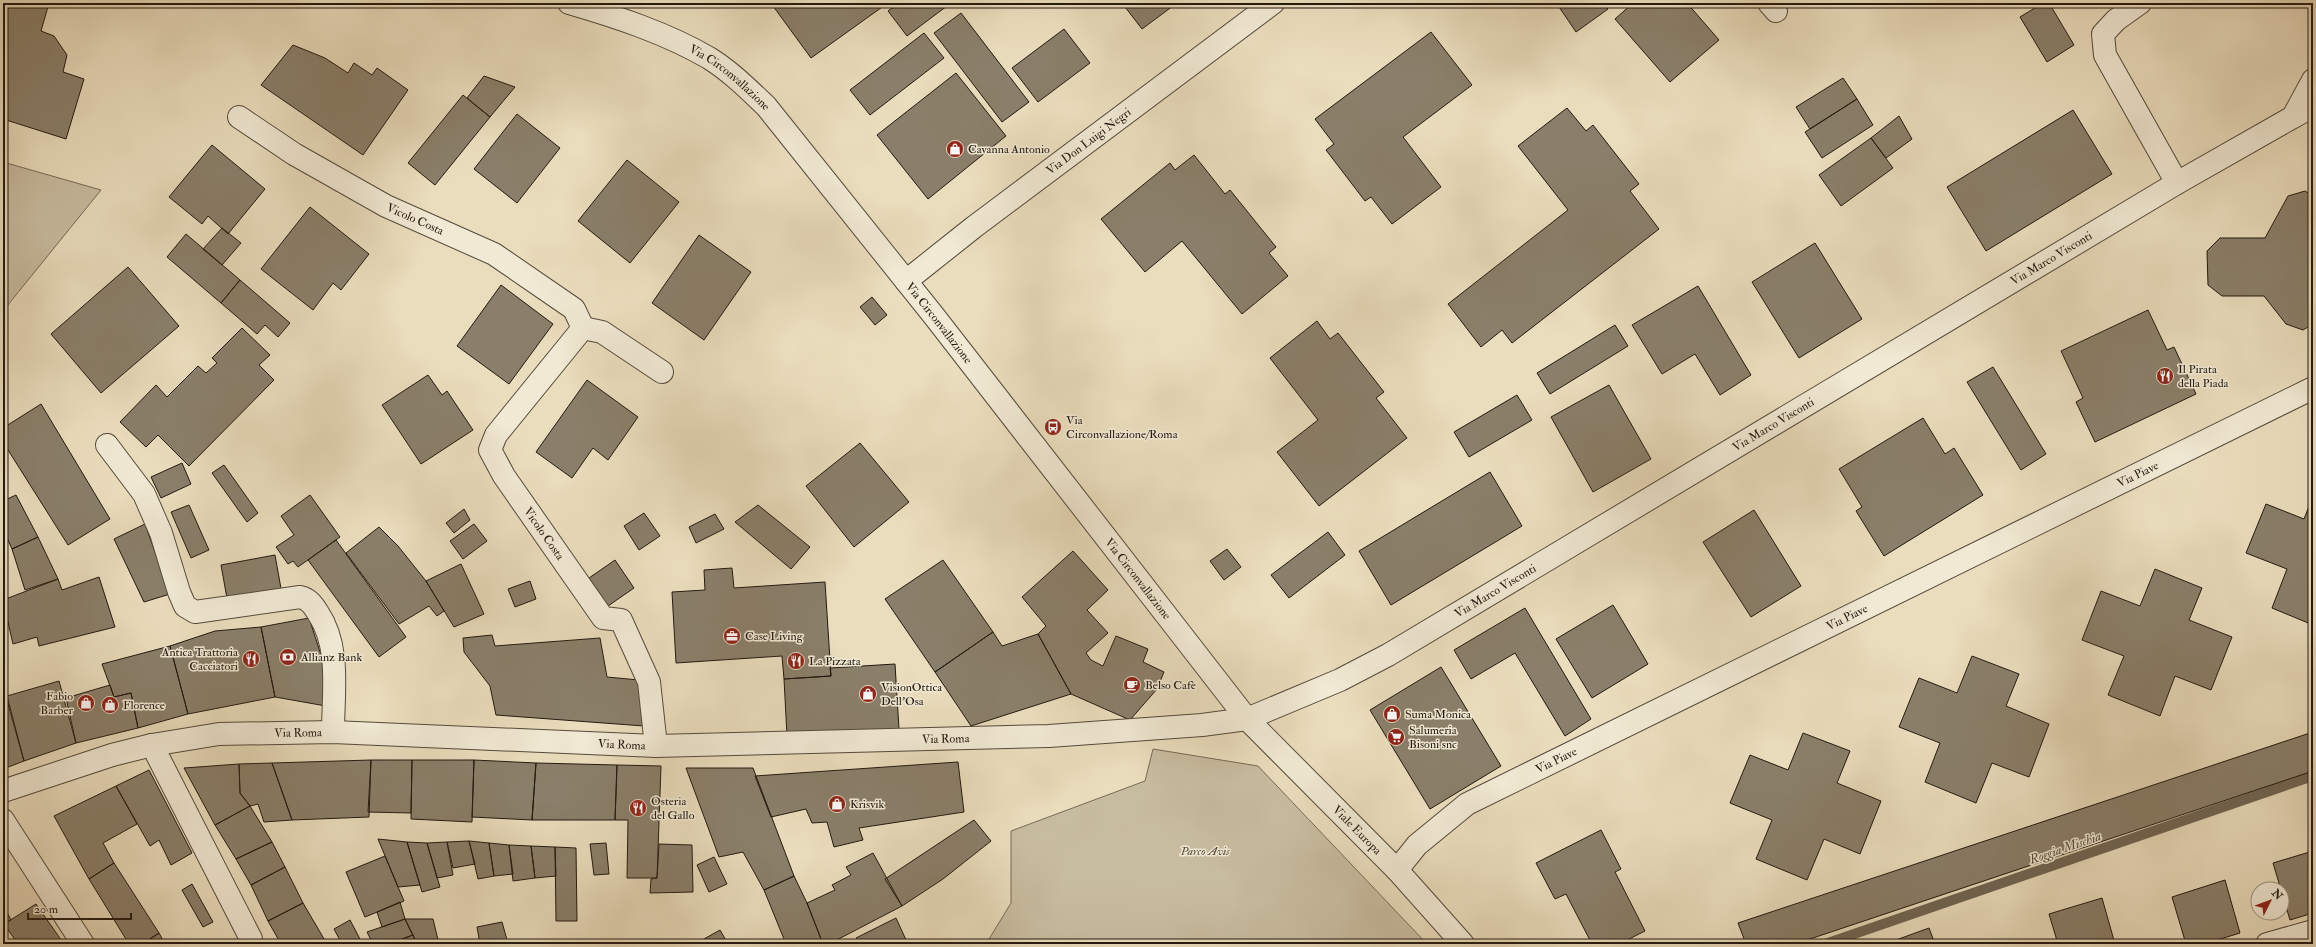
<svg xmlns="http://www.w3.org/2000/svg" width="2316" height="947" font-family="'IM FELL Double Pica',serif">
<style>
.green{fill:#c8bca0;stroke:#756a58}
.lines{fill:none;stroke-linecap:round;stroke-linejoin:round}
.stream{stroke:#716654;stroke-width:10}
.building{fill:#8a7f6a;stroke:#221910}
.minor-casing{stroke:#544a3b;stroke-width:24}
.minor{stroke:#f1e9d4;stroke-width:22}
.labels{text-anchor:middle;stroke-width:3;stroke-linejoin:round;paint-order:stroke}
.street-label{font-size:12px;fill:#221910;stroke:#f1e9d4}
.poi-label{font-size:12px;fill:#221910;stroke:#f1e9d4;text-anchor:start}
.park-label{font-size:12px;font-style:italic;fill:#544a3b;stroke:#f1e9d4}
.water-label{font-size:13px;font-style:italic;fill:#574d3e;stroke:#f1e9d4}
</style>
<rect width="100%" height="100%" fill="#eaddbd"/>
<filter id="stains"><feTurbulence type="fractalNoise" baseFrequency=".005" numOctaves="4"/><feColorMatrix values="0 0 0 0 .2 0 0 0 0 .09 0 0 0 0 .02 0 0 0 .5 -.17"/></filter>
<radialGradient id="worn" r=".72"><stop offset=".6" stop-color="#630" stop-opacity="0"/><stop offset="1" stop-color="#630" stop-opacity=".3"/></radialGradient>
<path class="green" d="M3,162L101,190L3,311Z
M1153,749L1258,766L1427,944H986L1011,903V831L1145,781Z"/>
<g class="lines">
<path class="stream" d="M1825,944L2313,776"/>
</g>
<path class="building" d="M3,3H49L41,31L54,36L67,55L63,72L84,79L66,139L3,119Z
M777,3H883L885,5L811,58L773,6Z
M899,3H951L907,36L888,11Z
M1122,3H1177L1142,29Z
M1559,3H1604L1608,9L1576,32L1557,4Z
M1633,3H1687L1719,40L1670,82L1615,19Z
M2043,3H2049L2074,45L2047,62L2020,17Z
M961,13L1029,102L1002,122L934,33Z
M1064,29L1090,63L1038,102L1012,68Z
M1431,32L1472,85L1403,137L1441,187L1392,224L1371,197L1365,201L1326,150L1334,144L1315,119Z
M924,33L944,58L870,115L850,90Z
M293,45L325,58L348,73L354,63L372,75L377,68L408,90L363,155L261,85Z
M956,73L1006,136L928,199L877,135Z
M484,76L515,87L490,117L467,98Z
M1843,78L1857,99L1810,129L1796,107Z
M463,95L490,117L435,185L408,163Z
M1857,99L1873,125L1822,158L1805,132Z
M1567,108L1586,131L1593,125L1639,184L1630,191L1659,229L1512,343L1502,330L1481,347L1448,304L1568,210L1518,146Z
M2073,110L2112,174L1986,251L1947,187Z
M517,114L560,148L517,203L474,169Z
M1899,116L1912,139L1886,158L1871,138Z
M1871,138L1893,168L1841,206L1819,175Z
M212,145L265,189L228,234L208,216L202,224L169,197Z
M1194,155L1225,194L1230,190L1276,247L1269,253L1288,276L1242,314L1182,241L1145,272L1101,219L1170,163L1175,170Z
M627,160L679,202L630,263L578,221Z
M2305,191L2313,196V324L2303,330L2286,324L2264,296H2222L2208,285L2207,251L2220,238H2265L2288,196Z
M310,207L369,254L341,290L333,283L313,310L261,269Z
M222,228L241,243L222,265L203,249Z
M186,234L240,280L221,303L167,257Z
M699,235L751,272L704,340L652,303Z
M1815,243L1862,319L1799,358L1752,282Z
M128,267L179,326L101,393L51,334Z
M240,280L290,323L278,337L265,325L257,334L221,303Z
M501,285L553,324L509,384L457,346Z
M1698,286L1751,375L1720,395L1695,354L1662,374L1632,325Z
M872,297L887,315L875,325L860,307Z
M2148,310L2167,350L2174,347L2196,394L2095,442L2076,402L2083,398L2061,351Z
M1317,321L1330,339L1338,333L1384,392L1376,398L1407,438L1319,506L1277,452L1318,420L1270,358Z
M1615,325L1628,346L1550,394L1537,373Z
M242,328L270,355L259,365L274,380L189,466L158,435L146,447L120,422L156,385L167,397L198,366L206,373L217,363L212,358Z
M1993,367L2046,454L2021,470L1967,382Z
M428,375L442,395L447,391L473,430L421,464L382,405Z
M587,380L638,417L608,460L593,448L572,478L536,452Z
M1609,385L1651,459L1593,492L1551,417Z
M1517,395L1532,420L1469,457L1454,432Z
M41,404L110,519L68,545L3,442V428Z
M1923,418L1945,454L1954,448L1983,495L1884,556L1856,511L1862,507L1839,469Z
M860,443L909,502L854,547L806,486Z
M182,463L191,484L161,498L151,477Z
M224,465L258,513L247,522L212,473Z
M1490,472L1522,526L1391,605L1359,551Z
M16,495L38,537L12,549L3,529V501Z
M310,495L340,537L298,567L293,561L288,564L276,547L294,535L281,516Z
M2313,496V625L2272,608L2287,569L2246,553L2266,504L2304,519Z
M189,505L209,550L191,558L171,512Z
M758,505L810,547L791,569L735,522Z
M464,509L470,520L454,533L446,523Z
M1754,510L1801,586L1751,617L1703,542Z
M644,513L660,536L639,550L624,526Z
M715,514L724,529L696,543L689,527Z
M145,524L170,594L144,602L114,539Z
M474,524L487,541L463,559L450,541Z
M379,527L398,546L426,581L444,611L437,616L429,606L399,624L346,553Z
M1328,532L1345,555L1289,598L1271,575Z
M38,537L58,579L25,590L12,549Z
M336,540L406,637L379,657L308,560Z
M1227,549L1241,567L1224,580L1210,561Z
M1073,551L1108,590L1087,610L1108,633L1086,653L1091,660L1103,666L1116,636L1148,649L1143,662L1164,672L1157,689L1130,720L1071,694L1038,634L1046,626L1022,597Z
M275,555L282,594L228,604L221,565Z
M615,560L634,588L608,606L589,578Z
M943,560L993,632L935,672L885,599Z
M461,564L484,614L454,627L426,581Z
M732,568L734,588L825,582L831,676L784,679L782,656L676,663L672,592L705,590L704,570Z
M2155,569L2202,588L2189,620L2232,637L2211,690L2175,676L2160,716L2108,695L2124,656L2082,640L2101,591L2140,606Z
M99,577L115,627L39,646L37,637L13,644L3,600L58,579L62,590Z
M530,581L536,599L515,607L508,589Z
M1613,605L1648,664L1592,698L1556,639Z
M1525,608L1591,719L1565,736L1515,653L1471,679L1454,650Z
M309,618L323,661L326,706L275,697L261,627Z
M261,627L275,697L188,714L170,646L215,631Z
M993,632L1002,646L1038,634L1071,694L971,726L935,672Z
M492,635L495,646L600,638L607,677L639,680L644,726L496,715L490,686L464,652L463,638Z
M170,646L188,714L138,728L131,693L114,697L102,664Z
M1972,656L2019,674L2006,706L2049,724L2029,777L1992,763L1976,803L1925,782L1940,743L1899,727L1919,678L1957,693Z
M895,664L899,729L787,736L784,679L831,676L830,668Z
M1441,667L1501,766L1430,809L1370,710Z
M59,681L76,743L24,761L7,696Z
M110,685L114,697L131,693L138,728L76,743L66,698Z
M3,686L24,761L3,769Z
M2313,732V771L1795,944H1746L1738,923Z
M1803,733L1850,751L1837,783L1881,801L1860,854L1824,839L1807,880L1756,859L1772,820L1730,803L1750,755L1788,770Z
M371,760L369,817L292,820L272,763Z
M371,760H412L411,813L368,812Z
M412,760H474L472,822L411,819Z
M474,760L536,763L532,820L472,817Z
M958,762L964,812L859,828L863,840L834,847L827,822L812,823L806,809L771,817L755,776Z
M272,763L292,820L264,822L258,804L250,806L240,793L239,764Z
M536,763L617,765L615,820H532Z
M239,764L240,793L250,806L215,825L184,768Z
M617,765L661,766L657,878H627L628,820H615Z
M686,768H753L794,876L764,890L743,852L719,857Z
M149,770L192,853L171,865L159,840L150,846L116,786Z
M116,786L137,824L103,843L114,863L89,879L54,816Z
M250,806L272,842L236,859L215,825Z
M974,820L991,841L943,879L902,906L885,879Z
M1601,830L1621,869L1615,872L1645,931L1619,944H1592L1566,894L1555,899L1536,863Z
M378,839L407,842L420,885L398,887Z
M469,841L475,864L453,868L447,842Z
M469,841L489,843L494,876L478,879Z
M272,842L285,867L251,885L236,859Z
M407,842L427,843L440,887L422,892Z
M447,842L453,875L437,878L427,843Z
M489,843L509,845L513,874L494,876Z
M606,843L609,874L594,875L590,844Z
M659,844L692,845L693,892L650,893L651,879L657,878Z
M509,845L531,846L535,878L513,881Z
M531,846L555,847L556,876L535,878Z
M555,847L576,848L577,921H556Z
M2313,851V913L2290,920L2273,863Z
M873,853L902,906L829,944H823L807,903L835,890L832,885L851,875L846,867Z
M385,856L404,901L365,917L346,872Z
M714,857L727,884L709,892L697,865Z
M114,863L159,933L142,944H129L89,879Z
M285,867L303,903L268,921L251,885Z
M794,876L807,903L823,944H786L764,890Z
M2225,880L2240,933L2204,944H2186L2172,897Z
M192,884L213,922L203,927L182,890Z
M2102,898L2115,944H2058L2049,914Z
M400,902L405,919L382,927L377,912Z
M303,903L327,944H281L268,921Z
M36,904L64,944H18L4,924Z
M3,905L11,920L3,924Z
M896,918L907,942L859,944L856,938Z
M405,919L413,935L388,944H373L367,932Z
M405,919H433L439,944H417Z
M350,920L361,941L354,944H342L334,929Z
M502,922L507,940L480,944L477,927Z
M1929,928L1935,944H1898L1896,940Z
M720,930L728,944H695Z
M159,933L165,944H142Z
M413,935L417,944H392V943Z"/>
<g class="lines">
<g class="minor-casing">
<g id="minor">
<path id="s1" d="M569,3C617,17 666,33 709,58C730,71 748,89 766,106L934,316L1247,719L1397,870L1463,944"/>
<path d="M1769,3L1776,11"/>
<path d="M2140,3L2116,20L2103,34L2105,55L2177,183"/>
<path d="M2313,80L2293,117L2313,106"/>
<path id="s2" d="M239,117L294,154L386,206L494,254L574,309L583,328L496,435L490,450L504,476L603,618L621,620L649,682L656,746"/>
<path id="s3" d="M906,281L974,227L1273,3"/>
<path d="M583,328L602,332L662,372"/>
<path d="M107,445L144,494L161,533L179,592L185,606L195,612L300,597C309,599 313,605 318,613C341,647 333,693 333,732"/>
<path d="M152,745L251,939"/>
<path id="s4" d="M3,791L112,755L152,745L219,734L333,732L656,746L1049,736L1202,725L1247,719L1340,680L1388,655L2177,183L2293,117"/>
<path d="M3,820L83,944"/>
<path id="s5" d="M1397,870L1417,845L1467,804L2313,388"/>
<path d="M2267,944L2313,931"/>
</g>
</g>
<use href="#minor" class="minor"/>
</g>
<defs>
<g id="shop-disc" transform="scale(0.9)"><circle r="9.5" fill="#8f2418" stroke="#f1e9d4"/><path d="M-5-2.5h2.3a2.7 3.5 0 0 1 5.4 0H5L5.5 6h-11ZM-1.5-2.5h3a1.5 2.3 0 0 0-3 0Z" fill="#fff"/></g>
<g id="restaurant-disc" transform="scale(0.9)"><circle r="9.5" fill="#8f2418" stroke="#f1e9d4"/><path d="M-5-6h1v4h1v-4h1v4h1v-4h1v5L-1.5 .5V6h-2V.5L-5-1ZM5-6V6H3V1.5H1.5Q1.5-4 5-6Z" fill="#fff"/></g>
<g id="bus-disc" transform="scale(0.9)"><circle r="9.5" fill="#8f2418" stroke="#f1e9d4"/><path d="M-5-6H5V4H4V6H2V4H-2V6H-4V4H-5ZM-3.5-4V0h7V-4ZM-3.5 1.2v1.5H-2V1.2ZM2 1.2v1.5H3.5V1.2Z" fill="#fff"/></g>
<g id="office-disc" transform="scale(0.9)"><circle r="9.5" fill="#8f2418" stroke="#f1e9d4"/><path d="M-6-3h4V-5.5h4V-3h4V5H-6ZM-1-4.5V-3h2v-1.5ZM-6 0V1H6V0Z" fill="#fff"/></g>
<g id="bank-disc" transform="scale(0.9)"><circle r="9.5" fill="#8f2418" stroke="#f1e9d4"/><path d="M-6-4H6V4H-6ZM0-2.3a2.3 2.3 0 1 0 0 4.6a2.3 2.3 0 1 0 0-4.6Z" fill="#fff"/></g>
<g id="cafe-disc" transform="scale(0.9)"><circle r="9.5" fill="#8f2418" stroke="#f1e9d4"/><path d="M-5.5-4.5H6V0H3Q3 3.5 0 3.5H-2.5Q-5.5 3.5-5.5 0ZM3-3.2v2h1.7v-2ZM-6 4.5H4V6H-6Z" fill="#fff"/></g>
<g id="supermarket-disc" transform="scale(0.9)"><circle r="9.5" fill="#8f2418" stroke="#f1e9d4"/><path d="M-6-5.5h2.5l.6 2H6L4.5 2H-2.5L-4.4-4H-6ZM-1.5 3.2a1.3 1.3 0 1 0 .1 0ZM3 3.2a1.3 1.3 0 1 0 .1 0Z" fill="#fff"/></g>
</defs>
<g fill-rule="evenodd">
<use href="#shop-disc" x="955" y="149"/>
<use href="#restaurant-disc" x="2165" y="376"/>
<use href="#bus-disc" x="1053" y="427"/>
<use href="#office-disc" x="732" y="636"/>
<use href="#bank-disc" x="288" y="657"/>
<use href="#restaurant-disc" x="251" y="659"/>
<use href="#restaurant-disc" x="796" y="661"/>
<use href="#cafe-disc" x="1132" y="685"/>
<use href="#shop-disc" x="868" y="694"/>
<use href="#shop-disc" x="86" y="703"/>
<use href="#shop-disc" x="110" y="705"/>
<use href="#shop-disc" x="1392" y="714"/>
<use href="#supermarket-disc" x="1396" y="737"/>
<use href="#shop-disc" x="837" y="804"/>
<use href="#restaurant-disc" x="638" y="808"/>
</g>
<g class="labels">
<g class="street-label">
<text dy="4" stroke="none"><textPath href="#s1" startOffset="179">Via Circonvallazione</textPath></text>
<text dy="4" stroke="none"><textPath href="#s3" startOffset="230">Via Don Luigi Negri</textPath></text>
<text dy="4" stroke="none"><textPath href="#s2" startOffset="204">Vicolo Costa</textPath></text>
<text dy="4" stroke="none"><textPath href="#s4" startOffset="2181">Via Marco Visconti</textPath></text>
<text dy="4" stroke="none"><textPath href="#s1" startOffset="503">Via Circonvallazione</textPath></text>
<text dy="4" stroke="none"><textPath href="#s4" startOffset="1857">Via Marco Visconti</textPath></text>
<text dy="4" stroke="none"><textPath href="#s5" startOffset="844">Via Piave</textPath></text>
<text dy="4" stroke="none"><textPath href="#s2" startOffset="662">Vicolo Costa</textPath></text>
<text dy="4" stroke="none"><textPath href="#s1" startOffset="827">Via Circonvallazione</textPath></text>
<text dy="4" stroke="none"><textPath href="#s4" startOffset="1533">Via Marco Visconti</textPath></text>
<text dy="4" stroke="none"><textPath href="#s5" startOffset="520">Via Piave</textPath></text>
<text dy="4" stroke="none"><textPath href="#s4" startOffset="303">Via Roma</textPath></text>
<text dy="4" stroke="none"><textPath href="#s4" startOffset="951">Via Roma</textPath></text>
<text dy="4" stroke="none"><textPath href="#s4" startOffset="627">Via Roma</textPath></text>
<text dy="4" stroke="none"><textPath href="#s5" startOffset="196">Via Piave</textPath></text>
<text dy="4" stroke="none"><textPath href="#s1" startOffset="1161">Viale Europa</textPath></text>
</g>
<g class="poi-label">
<text x="968" y="153">Cavanna Antonio</text>
<text x="2178" y="373">Il Pirata<tspan x="2178" dy="14">della Piada</tspan></text>
<text x="1066" y="424">Via<tspan x="1066" dy="14">Circonvallazione/Roma</tspan></text>
<text x="745" y="640">Case Living</text>
<text x="238" y="656" text-anchor="end">Antica Trattoria<tspan x="238" dy="14">Cacciatori</tspan></text>
<text x="301" y="661">Allianz Bank</text>
<text x="809" y="665">La Pizzata</text>
<text x="1145" y="689">Belso Cafè</text>
<text x="881" y="691">VisionOttica<tspan x="881" dy="14">Dell'Osa</tspan></text>
<text x="73" y="700" text-anchor="end">Fabio<tspan x="73" dy="14">Barber</tspan></text>
<text x="123" y="709">Florence</text>
<text x="1405" y="718">Suma Monica</text>
<text x="1409" y="734">Salumeria<tspan x="1409" dy="14">Bisoni snc</tspan></text>
<text x="651" y="805">Osteria<tspan x="651" dy="14">del Gallo</tspan></text>
<text x="850" y="808">Krisvik</text>
</g>
<g class="park-label">
<text x="1205" y="855">Parco Avis</text>
</g>
<g class="water-label">
<text transform="translate(2065 847) rotate(-19)" y="5">Roggia Mischia</text>
</g>
</g>
<rect width="2316" height="947" fill="none" stroke="#eaddbd" stroke-width="16"/>
<rect x="4" y="4" width="2308" height="939" fill="none" stroke="#221910" stroke-width="2"/>
<rect x="8" y="8" width="2300" height="931" fill="none" stroke="#221910"/>
<g transform="translate(2270 901) rotate(48)"><circle r="19" fill="#f1e9d4" stroke="#9e9686"/>
<path d="M0-3L7 15L0 10L-7 15Z" fill="#8f2418"/>
<text y="-6" font-size="11" font-weight="bold" text-anchor="middle" fill="#221910">N</text>
</g>
<path d="M28 913v6h103v-6" fill="none" stroke="#221910" stroke-width="2"/>
<text x="34" y="913" font-size="12" fill="#221910" stroke="#f1e9d4" stroke-width="3" paint-order="stroke">20 m</text>
<rect width="100%" height="100%" filter="url(#stains)"/>
<rect width="100%" height="100%" fill="url(#worn)"/>
</svg>
